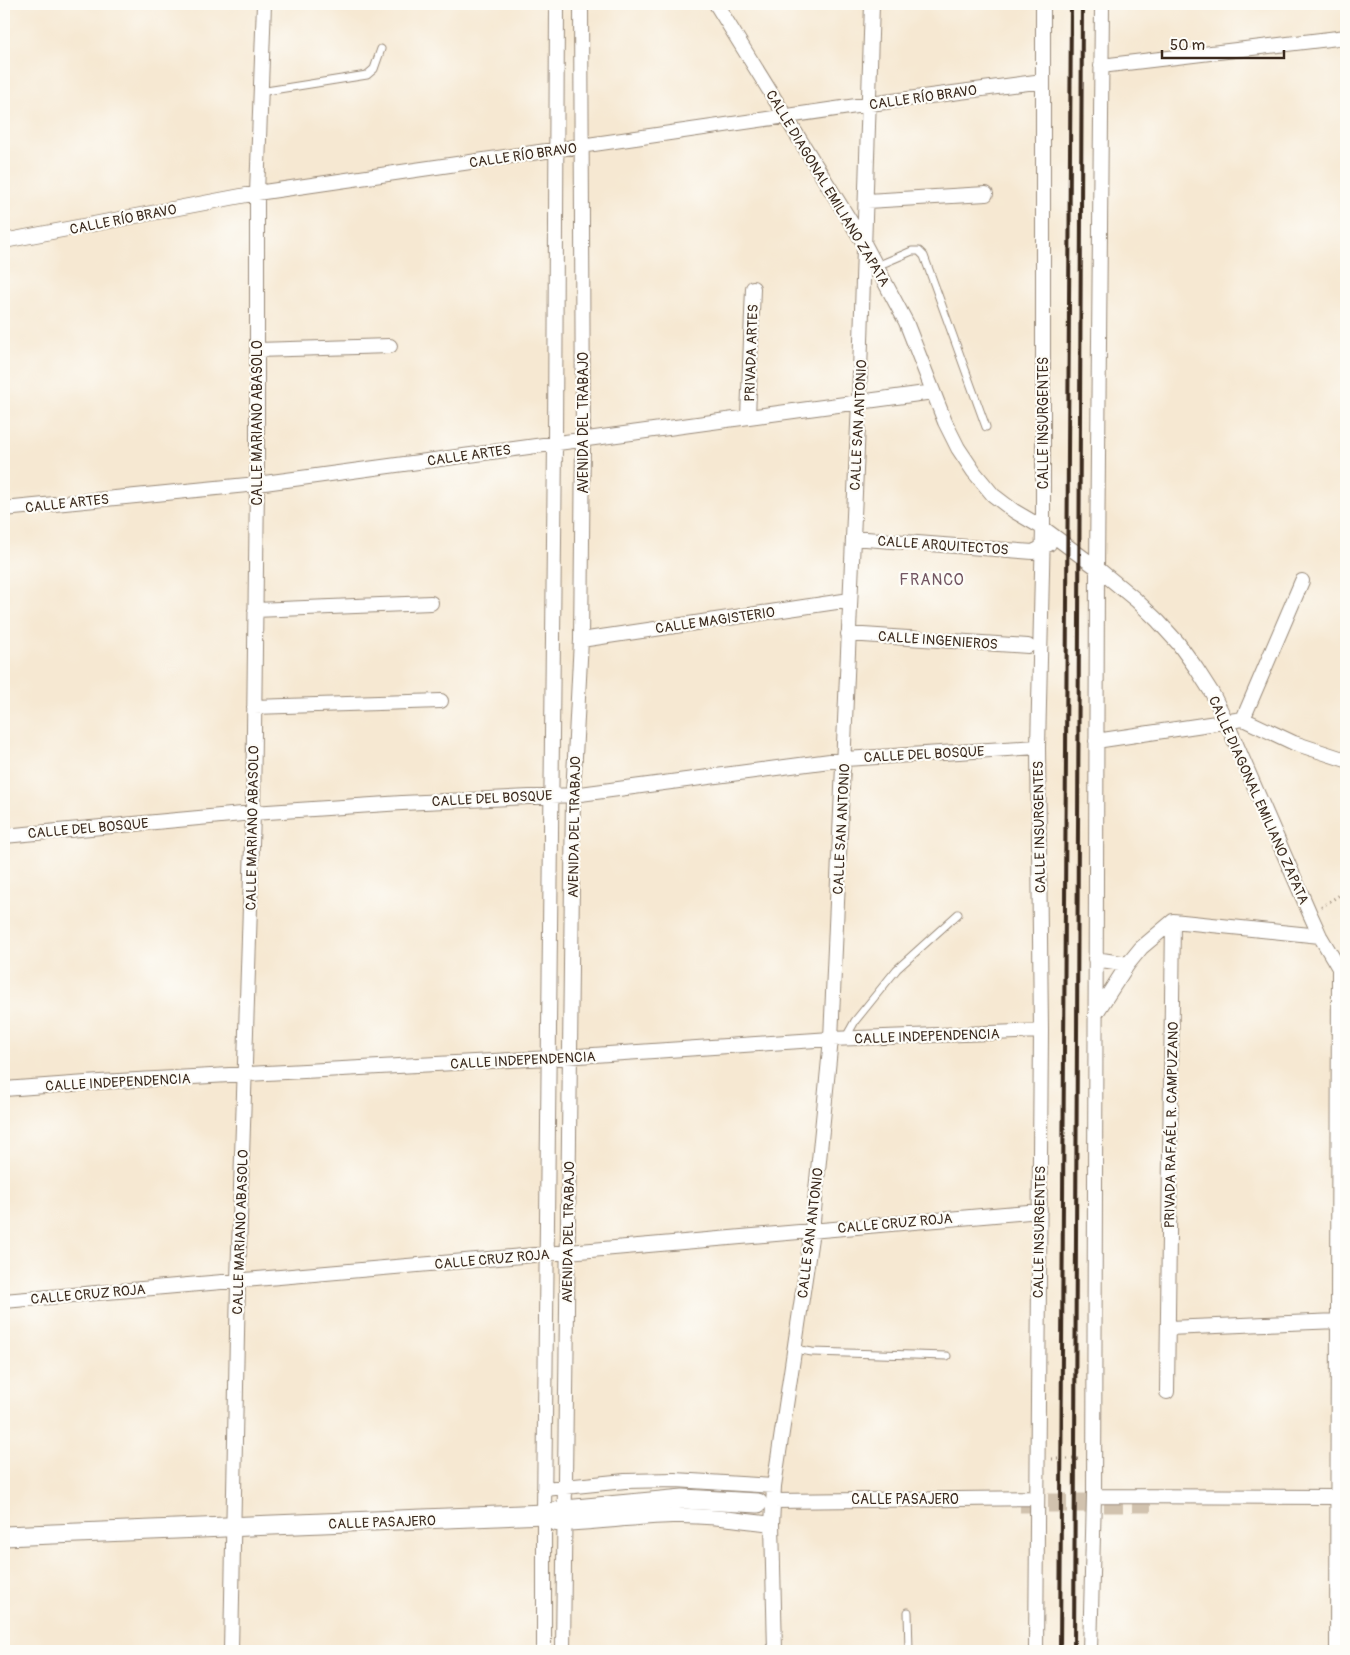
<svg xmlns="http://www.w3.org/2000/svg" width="1350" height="1655" viewBox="0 0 1350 1655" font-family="Pangolin,sans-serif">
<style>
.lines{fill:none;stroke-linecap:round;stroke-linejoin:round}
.secondary-tunnel{stroke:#d1c2ae;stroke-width:19;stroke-dasharray:19 9;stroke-linecap:butt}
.lane-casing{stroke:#988978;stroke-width:9}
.street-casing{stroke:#988978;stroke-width:16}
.secondary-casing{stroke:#988978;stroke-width:21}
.path{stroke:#988978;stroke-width:3;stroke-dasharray:1 4;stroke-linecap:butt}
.lane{stroke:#fff;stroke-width:7}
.street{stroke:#fff;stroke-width:14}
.secondary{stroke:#fff;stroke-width:19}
.rail{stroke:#3b2a1e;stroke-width:4}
.labels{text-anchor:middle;stroke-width:4.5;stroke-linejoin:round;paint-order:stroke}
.street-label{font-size:14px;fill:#3b2a1e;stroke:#fdfcf7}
.quarter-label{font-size:16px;letter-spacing:1px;fill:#735662;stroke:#fdfcf7}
</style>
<rect width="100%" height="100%" fill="#fdfcf7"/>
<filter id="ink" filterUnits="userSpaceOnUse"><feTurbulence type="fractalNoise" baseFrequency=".02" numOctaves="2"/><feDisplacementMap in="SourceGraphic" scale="10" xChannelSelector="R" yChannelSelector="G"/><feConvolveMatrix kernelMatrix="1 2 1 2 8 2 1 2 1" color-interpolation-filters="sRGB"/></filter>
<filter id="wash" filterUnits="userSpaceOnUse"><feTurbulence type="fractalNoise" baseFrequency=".0096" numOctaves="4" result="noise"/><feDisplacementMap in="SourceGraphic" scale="20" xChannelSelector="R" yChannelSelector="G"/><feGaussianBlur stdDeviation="1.12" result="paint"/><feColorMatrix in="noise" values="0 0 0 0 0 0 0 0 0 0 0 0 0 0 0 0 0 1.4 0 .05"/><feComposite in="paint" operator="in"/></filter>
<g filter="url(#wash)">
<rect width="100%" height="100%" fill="#f6e8d2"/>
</g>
<g filter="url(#ink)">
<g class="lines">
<path class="secondary-tunnel" d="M1020,1503H1160"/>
<defs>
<path id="lane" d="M260,92L367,75L374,69L381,49
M877,266L912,251H919L924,256L986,427
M845,1039L855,1021L897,969L958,914
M795,1349L812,1352L947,1356
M908,1612L909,1651"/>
<path id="street" d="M716,4L865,245L906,322L945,422L958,448L974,472L993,495L1014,511L1043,528L1097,568L1136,600L1158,621L1178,643L1196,668L1212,693L1226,721L1310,914L1320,936L1346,980
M1101,66L1346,37
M867,201L986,194
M4,241L257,193L870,104L1043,81
M257,350L390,346
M748,417L753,288
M4,509L257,484L933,392
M853,538L1033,552L1049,544
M255,610L431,603
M848,634L1028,646
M581,640L850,600
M254,707L441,701
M1243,719L1302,581
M1096,741L1243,719L1294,743L1346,760
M4,836L253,813L402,803L573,795L845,759L1038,747
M1095,959L1128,964
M1095,1015L1128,964L1141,948L1173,921L1320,936
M4,1089L100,1082L549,1058L831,1039L1041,1031
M4,1301L1040,1211
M1168,1328L1338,1321
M1167,1392L1173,921
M545,1489L625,1481L675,1480L774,1486
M1094,1496L1337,1497
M773,1501L1037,1498
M556,1524C595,1523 634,1517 672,1516C706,1515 739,1520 772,1524
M231,1651L238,1281L253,813L257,484V193L264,4
M544,1651V1514L555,443L557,4
M563,1651L573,795L581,640L583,440L581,4
M775,1651L772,1524L774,1486L812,1231L831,1039L859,402L872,4
M1036,1651L1041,1031L1038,747L1043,528V4
M1090,1651L1094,1496L1097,568L1102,4
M1337,1651L1339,970"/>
<path id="secondary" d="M4,1536L544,1514L565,1510L683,1499L758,1503"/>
</defs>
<use href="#lane" class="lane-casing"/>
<use href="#street" class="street-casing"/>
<use href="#secondary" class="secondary-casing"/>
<path class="path" d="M1321,907L1346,891
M1052,1459H1081"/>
<use href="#lane" class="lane"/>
<use href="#street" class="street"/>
<use href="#secondary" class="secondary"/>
<path class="rail" d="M1060,1651L1071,4
M1074,1651L1082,4"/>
</g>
</g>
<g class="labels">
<g class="street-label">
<text transform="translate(923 97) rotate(-8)" y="5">CALLE RÍO BRAVO</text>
<text transform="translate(523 155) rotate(-8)" y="5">CALLE RÍO BRAVO</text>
<text transform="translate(828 188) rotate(59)" y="5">CALLE DIAGONAL EMILIANO ZAPATA</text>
<text transform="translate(123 219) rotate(-11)" y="5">CALLE RÍO BRAVO</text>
<text transform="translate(751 353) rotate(-88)" y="5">PRIVADA ARTES</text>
<text transform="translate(257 423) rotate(-90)" y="5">CALLE MARIANO ABASOLO</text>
<text transform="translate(583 423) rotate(-90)" y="5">AVENIDA DEL TRABAJO</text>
<text transform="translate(1043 423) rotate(-90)" y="5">CALLE INSURGENTES</text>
<text transform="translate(858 425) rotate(-87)" y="5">CALLE SAN ANTONIO</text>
<text transform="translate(469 455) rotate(-8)" y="5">CALLE ARTES</text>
<text transform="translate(67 503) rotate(-6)" y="5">CALLE ARTES</text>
<text transform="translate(943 545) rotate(4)" y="5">CALLE ARQUITECTOS</text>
<text transform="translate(715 620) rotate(-8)" y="5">CALLE MAGISTERIO</text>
<text transform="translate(938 640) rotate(4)" y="5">CALLE INGENIEROS</text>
<text transform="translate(924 754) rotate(-3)" y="5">CALLE DEL BOSQUE</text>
<text transform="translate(492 798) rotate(-3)" y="5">CALLE DEL BOSQUE</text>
<text transform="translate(1259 800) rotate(66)" y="5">CALLE DIAGONAL EMILIANO ZAPATA</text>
<text transform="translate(574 827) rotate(-89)" y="5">AVENIDA DEL TRABAJO</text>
<text transform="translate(1039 827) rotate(-91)" y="5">CALLE INSURGENTES</text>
<text transform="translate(88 828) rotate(-5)" y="5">CALLE DEL BOSQUE</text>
<text transform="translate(252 828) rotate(-89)" y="5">CALLE MARIANO ABASOLO</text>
<text transform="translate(841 829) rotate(-87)" y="5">CALLE SAN ANTONIO</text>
<text transform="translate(927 1036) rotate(-2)" y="5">CALLE INDEPENDENCIA</text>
<text transform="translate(523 1060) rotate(-3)" y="5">CALLE INDEPENDENCIA</text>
<text transform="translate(118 1082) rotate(-3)" y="5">CALLE INDEPENDENCIA</text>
<text transform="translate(1171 1125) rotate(-89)" y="5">PRIVADA RAFAÉL R. CAMPUZANO</text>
<text transform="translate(895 1223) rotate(-5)" y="5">CALLE CRUZ ROJA</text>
<text transform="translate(240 1232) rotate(-88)" y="5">CALLE MARIANO ABASOLO</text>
<text transform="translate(568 1232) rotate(-89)" y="5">AVENIDA DEL TRABAJO</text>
<text transform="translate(1039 1232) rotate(-89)" y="5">CALLE INSURGENTES</text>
<text transform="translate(810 1233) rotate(-83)" y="5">CALLE SAN ANTONIO</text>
<text transform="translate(492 1259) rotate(-5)" y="5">CALLE CRUZ ROJA</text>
<text transform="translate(88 1294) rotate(-5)" y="5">CALLE CRUZ ROJA</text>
<text x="905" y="1504">CALLE PASAJERO</text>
<text transform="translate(382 1522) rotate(-2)" y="5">CALLE PASAJERO</text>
</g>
<g class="quarter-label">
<text x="932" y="585">FRANCO</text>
</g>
</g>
<rect width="1350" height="1655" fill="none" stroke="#fdfcf7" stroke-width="20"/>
<path d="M1162 50v8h122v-8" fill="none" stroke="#3b2a1e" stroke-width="2.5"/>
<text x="1170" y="50" font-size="15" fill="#3b2a1e" stroke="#fdfcf7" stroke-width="4" paint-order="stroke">50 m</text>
</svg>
